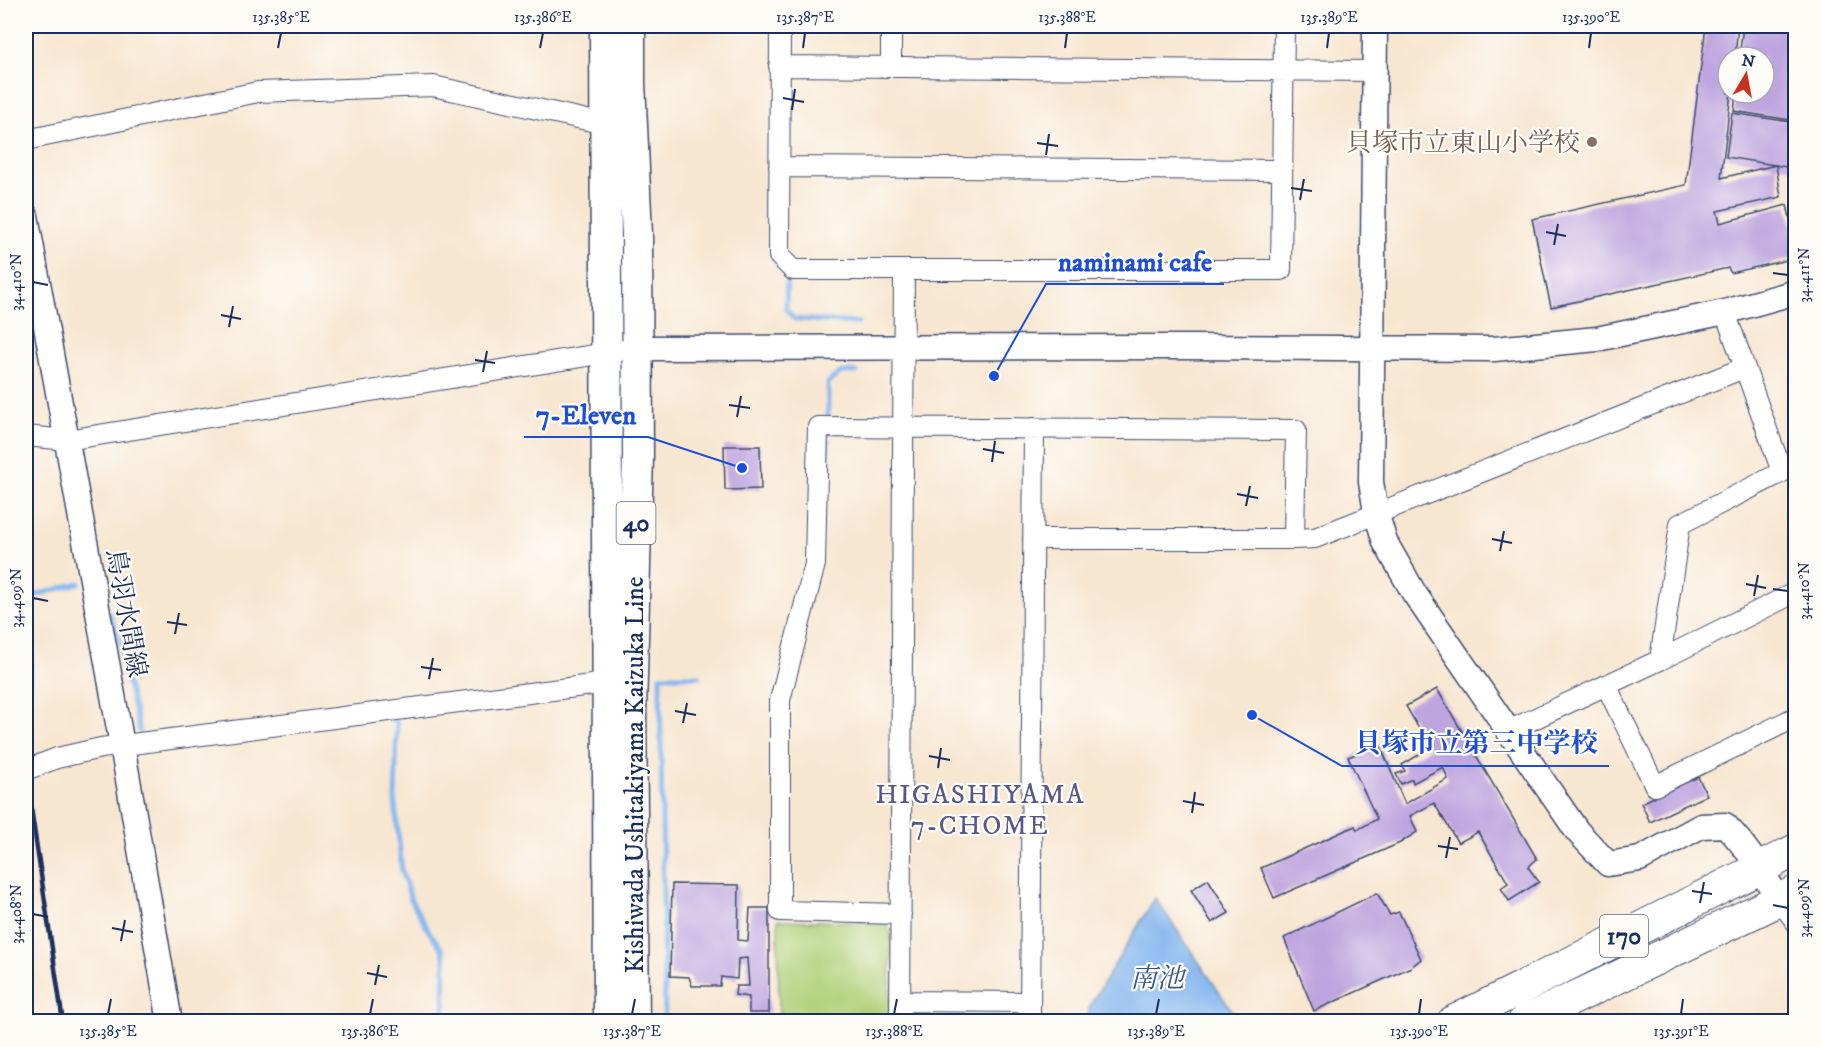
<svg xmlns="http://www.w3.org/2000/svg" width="1821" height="1047" viewBox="0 0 1821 1047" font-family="'IM FELL DW Pica','Noto Serif JP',serif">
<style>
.green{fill:#afd078;stroke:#65806b;stroke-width:1.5}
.water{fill:#83b5ef;stroke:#4f72a6;stroke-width:1.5}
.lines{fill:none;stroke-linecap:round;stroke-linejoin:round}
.stream{stroke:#83b5ef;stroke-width:5}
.building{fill:#bea5df}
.minor-casing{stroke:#3c4a6f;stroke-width:22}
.tertiary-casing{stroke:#3c4a6f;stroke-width:27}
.primary-casing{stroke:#3c4a6f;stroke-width:33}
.trunk-casing{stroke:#3c4a6f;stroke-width:34}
.minor{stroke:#fff;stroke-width:20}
.tertiary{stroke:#fff;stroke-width:24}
.primary{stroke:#fff;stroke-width:30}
.trunk{stroke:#fff;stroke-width:32}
.rail{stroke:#1b2f5e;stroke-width:4.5}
.ticks{fill:none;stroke:#1b2f5e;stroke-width:2}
.education-dot{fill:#8d6e63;stroke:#fdfcf7;stroke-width:2}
.labels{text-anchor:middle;stroke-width:4.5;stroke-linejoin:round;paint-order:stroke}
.shield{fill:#fdfcf7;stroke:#5f6c8c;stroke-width:1.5}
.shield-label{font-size:24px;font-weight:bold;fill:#1b2f5e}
.education-label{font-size:26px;fill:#785e54;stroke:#fdfcf7;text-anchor:end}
.street-label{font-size:26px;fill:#1b2f5e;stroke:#fdfcf7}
.neighbourhood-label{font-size:27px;letter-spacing:1.5px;fill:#54588b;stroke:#fdfcf7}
.water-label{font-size:27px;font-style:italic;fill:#3a578a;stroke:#fdfcf7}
.leader{fill:none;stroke:#1d4ed8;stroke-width:2}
.callout-dot{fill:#1d4ed8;stroke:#fdfcf7;stroke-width:2}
.callout-label{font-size:27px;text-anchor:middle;font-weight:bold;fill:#1d4ed8;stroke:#fdfcf7;stroke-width:4.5;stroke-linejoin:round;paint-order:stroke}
.neatline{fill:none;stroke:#1b2f5e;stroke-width:2}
.ticks-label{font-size:15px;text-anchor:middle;fill:#1b2f5e}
</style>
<rect width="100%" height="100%" fill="#fdfcf7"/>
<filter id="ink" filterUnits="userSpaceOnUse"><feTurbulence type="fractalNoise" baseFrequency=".0167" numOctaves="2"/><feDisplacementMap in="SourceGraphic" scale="12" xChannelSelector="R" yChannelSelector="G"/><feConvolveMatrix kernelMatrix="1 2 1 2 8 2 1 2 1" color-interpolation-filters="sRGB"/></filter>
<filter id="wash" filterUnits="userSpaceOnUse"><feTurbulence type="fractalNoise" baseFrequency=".008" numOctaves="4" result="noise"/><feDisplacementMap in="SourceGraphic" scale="24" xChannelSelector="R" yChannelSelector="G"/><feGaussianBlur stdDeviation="1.35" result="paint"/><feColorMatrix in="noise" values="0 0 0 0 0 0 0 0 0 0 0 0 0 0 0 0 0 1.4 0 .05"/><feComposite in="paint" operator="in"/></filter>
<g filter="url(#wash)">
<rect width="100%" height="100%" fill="#f7e6d0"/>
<path class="green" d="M778,920L885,923L891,933L890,1021H779Z"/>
<path class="water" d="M1155,898L1239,1021H1088L1089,1007Z"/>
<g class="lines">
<path class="stream" d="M787,281L786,309L794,319L858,323
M828,416V383L841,372H857
M826,495L828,441
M26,519L29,548L26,565
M26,598L79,583
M26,614C31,643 34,667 26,695
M110,614L121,645L125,673L140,732
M390,719H394L397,724L395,802L402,872L411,900L430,933L442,949L445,960L444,1022
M665,1022L660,676H699"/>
</g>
<g id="blocks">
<path class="building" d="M1706,26H1738L1735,57H1728V93H1731L1721,178L1776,165L1781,197L1717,211L1720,223L1787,205L1796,243V258L1731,273L1728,268L1551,307L1532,219L1686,185Z
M1743,26H1796V121L1734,111L1736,93H1764V57H1739Z
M1732,113L1796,123L1793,168L1726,157Z
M724,446H760L761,489L725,490Z
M1437,689L1537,859L1528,867L1539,882L1509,901L1501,888L1508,883L1478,832L1458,843L1434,803L1410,816L1417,832L1400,843L1274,898L1261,868L1355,826L1357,830L1377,819L1348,757L1380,745L1405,804L1448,779L1443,767L1413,783L1412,779L1401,784L1396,774L1405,771L1402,765L1430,748L1406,706Z
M1698,777L1707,795L1650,822L1641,803Z
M1208,879L1229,913L1212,923L1191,890Z
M672,884L739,885L738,940L748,941L750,908H769V1013H749V997L735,995L736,986H749L747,958L738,959L737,979L721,977L720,986H692L689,977L670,976Z
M1377,893L1390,915L1399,912L1421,959L1411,967L1314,1011L1284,938Z"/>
</g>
</g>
<g filter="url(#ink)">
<use href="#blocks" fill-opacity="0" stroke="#3c4a6f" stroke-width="1.5"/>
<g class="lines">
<defs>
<path id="minor" d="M780,26L779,256L793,270H1281L1284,26
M779,66L1374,71
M891,67V26
M26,140L258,92L433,86L605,124
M779,167L1282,170
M1725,312L1782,472
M26,436L67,440L637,348
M1033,539H1294L1315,538L1744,368
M1660,660L1680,524L1796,465
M1606,685L1655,786L1796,717
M1508,731L1660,660L1796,592
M26,770L57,758L101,748L607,683
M1779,900L1796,922
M901,914L780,911V700L815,564L818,427L1296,430L1294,539
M900,1001L1030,1002
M900,1022L904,270
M1030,1022L1034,428"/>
<path id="tertiary" d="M1375,26L1371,482L1376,512L1385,542L1414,593L1577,831L1608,864L1640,859L1701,826L1725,825C1747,847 1763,873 1779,900
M26,216L122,745L170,1022
M637,348L1187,347L1494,349L1597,339L1725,312L1796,292"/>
<path id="primary" d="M605,26L609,1022
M630,26V82L637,235L638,455L631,711L634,1022"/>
<path id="trunk" d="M1453,1022L1796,850
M1524,1022L1796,892"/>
</defs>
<use href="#minor" class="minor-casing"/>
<use href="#tertiary" class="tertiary-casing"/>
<use href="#primary" class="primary-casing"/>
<use href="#trunk" class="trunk-casing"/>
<use href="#minor" class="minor"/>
<use href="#tertiary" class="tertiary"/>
<use href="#primary" class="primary"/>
<use href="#trunk" class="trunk"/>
<path class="rail" d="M26,784L31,808L63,1022"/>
</g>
</g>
<path class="ticks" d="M278,48L281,33M540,48L543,33M803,48L805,33M1065,48L1067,33M1327,48L1329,33M1589,48L1591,33M783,98L804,102M792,110L795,89M1037,143L1058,146M1046,155L1049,134M1291,188L1312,191M1300,200L1304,179M1546,232L1566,236M1554,245L1558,224M1773,273L1788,275M33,282L48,285M221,315L241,319M229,327L233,306M475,360L495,363M483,372L487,351M729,405L750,408M737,417L741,396M983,449L1004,453M992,462L995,441M1237,494L1258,498M1246,506L1250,486M1492,539L1512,543M1500,551L1504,531M1746,584L1766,588M1773,589L1788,591M1754,596L1758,575M33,598L48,601M167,622L187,625M175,634L179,613M421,667L441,670M429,679L433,658M675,711L696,715M683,723L687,703M929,756L950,760M938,768L941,748M1183,801L1204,805M1192,813L1195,792M1438,846L1458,849M1446,858L1450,837M1692,891L1712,894M1700,903L1704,882M1773,905L1788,908M33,914L48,917M112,928L133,932M121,941L125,920M367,973L387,977M375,985L379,965M108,1014L111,999M370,1014L373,999M632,1014L635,999M894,1014L897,999M1156,1014L1159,999M1419,1014L1421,999M1681,1014L1683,999"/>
<circle class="education-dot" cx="1592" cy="142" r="6"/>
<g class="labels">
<g class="shield">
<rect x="616.5" y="502" width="39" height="42" rx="4.5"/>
<rect x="1600" y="915" width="48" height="42" rx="4.5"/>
</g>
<g class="shield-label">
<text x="636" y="531">40</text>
<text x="1624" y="944">170</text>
</g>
<g class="education-label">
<text x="1580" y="151">貝塚市立東山小学校</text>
</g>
<g class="street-label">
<text transform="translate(127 613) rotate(80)" y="9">鳥羽水間線</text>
<text transform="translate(634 775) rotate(-90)" y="9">Kishiwada Ushitakiyama Kaizuka Line</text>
</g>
<g class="neighbourhood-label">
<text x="980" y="803">HIGASHIYAMA<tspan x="980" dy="31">7-CHOME</tspan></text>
</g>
<g class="water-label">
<text x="1157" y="987">南池</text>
</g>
</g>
<path class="leader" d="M994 376L1046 284H1224M742 468L648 437H524M1252 715L1342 766H1609"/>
<g class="callout-dot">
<circle cx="994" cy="376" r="6"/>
<circle cx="742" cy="468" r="6"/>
<circle cx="1252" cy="715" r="6"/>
</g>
<g class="callout-label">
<text x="1135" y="271">naminami cafe</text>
<text x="586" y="424">7-Eleven</text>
<text x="1476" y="752">貝塚市立第三中学校</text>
</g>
<rect width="1821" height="1047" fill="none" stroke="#fdfcf7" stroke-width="66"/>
<g transform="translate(1746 75) rotate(10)"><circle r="28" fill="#fdfcf7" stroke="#a3aaba" stroke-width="1.5"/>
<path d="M0-4.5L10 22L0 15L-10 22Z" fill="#c8321e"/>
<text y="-9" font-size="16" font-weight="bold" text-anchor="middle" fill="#1b2f5e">N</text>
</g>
<rect x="33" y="33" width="1755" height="981" class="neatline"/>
<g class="ticks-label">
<text x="281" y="22">135.385°E</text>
<text x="543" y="22">135.386°E</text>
<text x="805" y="22">135.387°E</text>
<text x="1067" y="22">135.388°E</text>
<text x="1329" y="22">135.389°E</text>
<text x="1591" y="22">135.390°E</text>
<text transform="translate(1804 275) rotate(-90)" y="5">34.411°N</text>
<text transform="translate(16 282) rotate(-90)" y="5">34.410°N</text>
<text transform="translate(1804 591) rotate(-90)" y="5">34.410°N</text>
<text transform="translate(16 598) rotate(-90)" y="5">34.409°N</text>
<text transform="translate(1804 908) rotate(-90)" y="5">34.409°N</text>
<text transform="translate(16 914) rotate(-90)" y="5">34.408°N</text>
<text x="108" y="1036">135.385°E</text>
<text x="370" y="1036">135.386°E</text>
<text x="632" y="1036">135.387°E</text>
<text x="894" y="1036">135.388°E</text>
<text x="1156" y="1036">135.389°E</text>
<text x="1419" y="1036">135.390°E</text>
<text x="1681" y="1036">135.391°E</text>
</g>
</svg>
